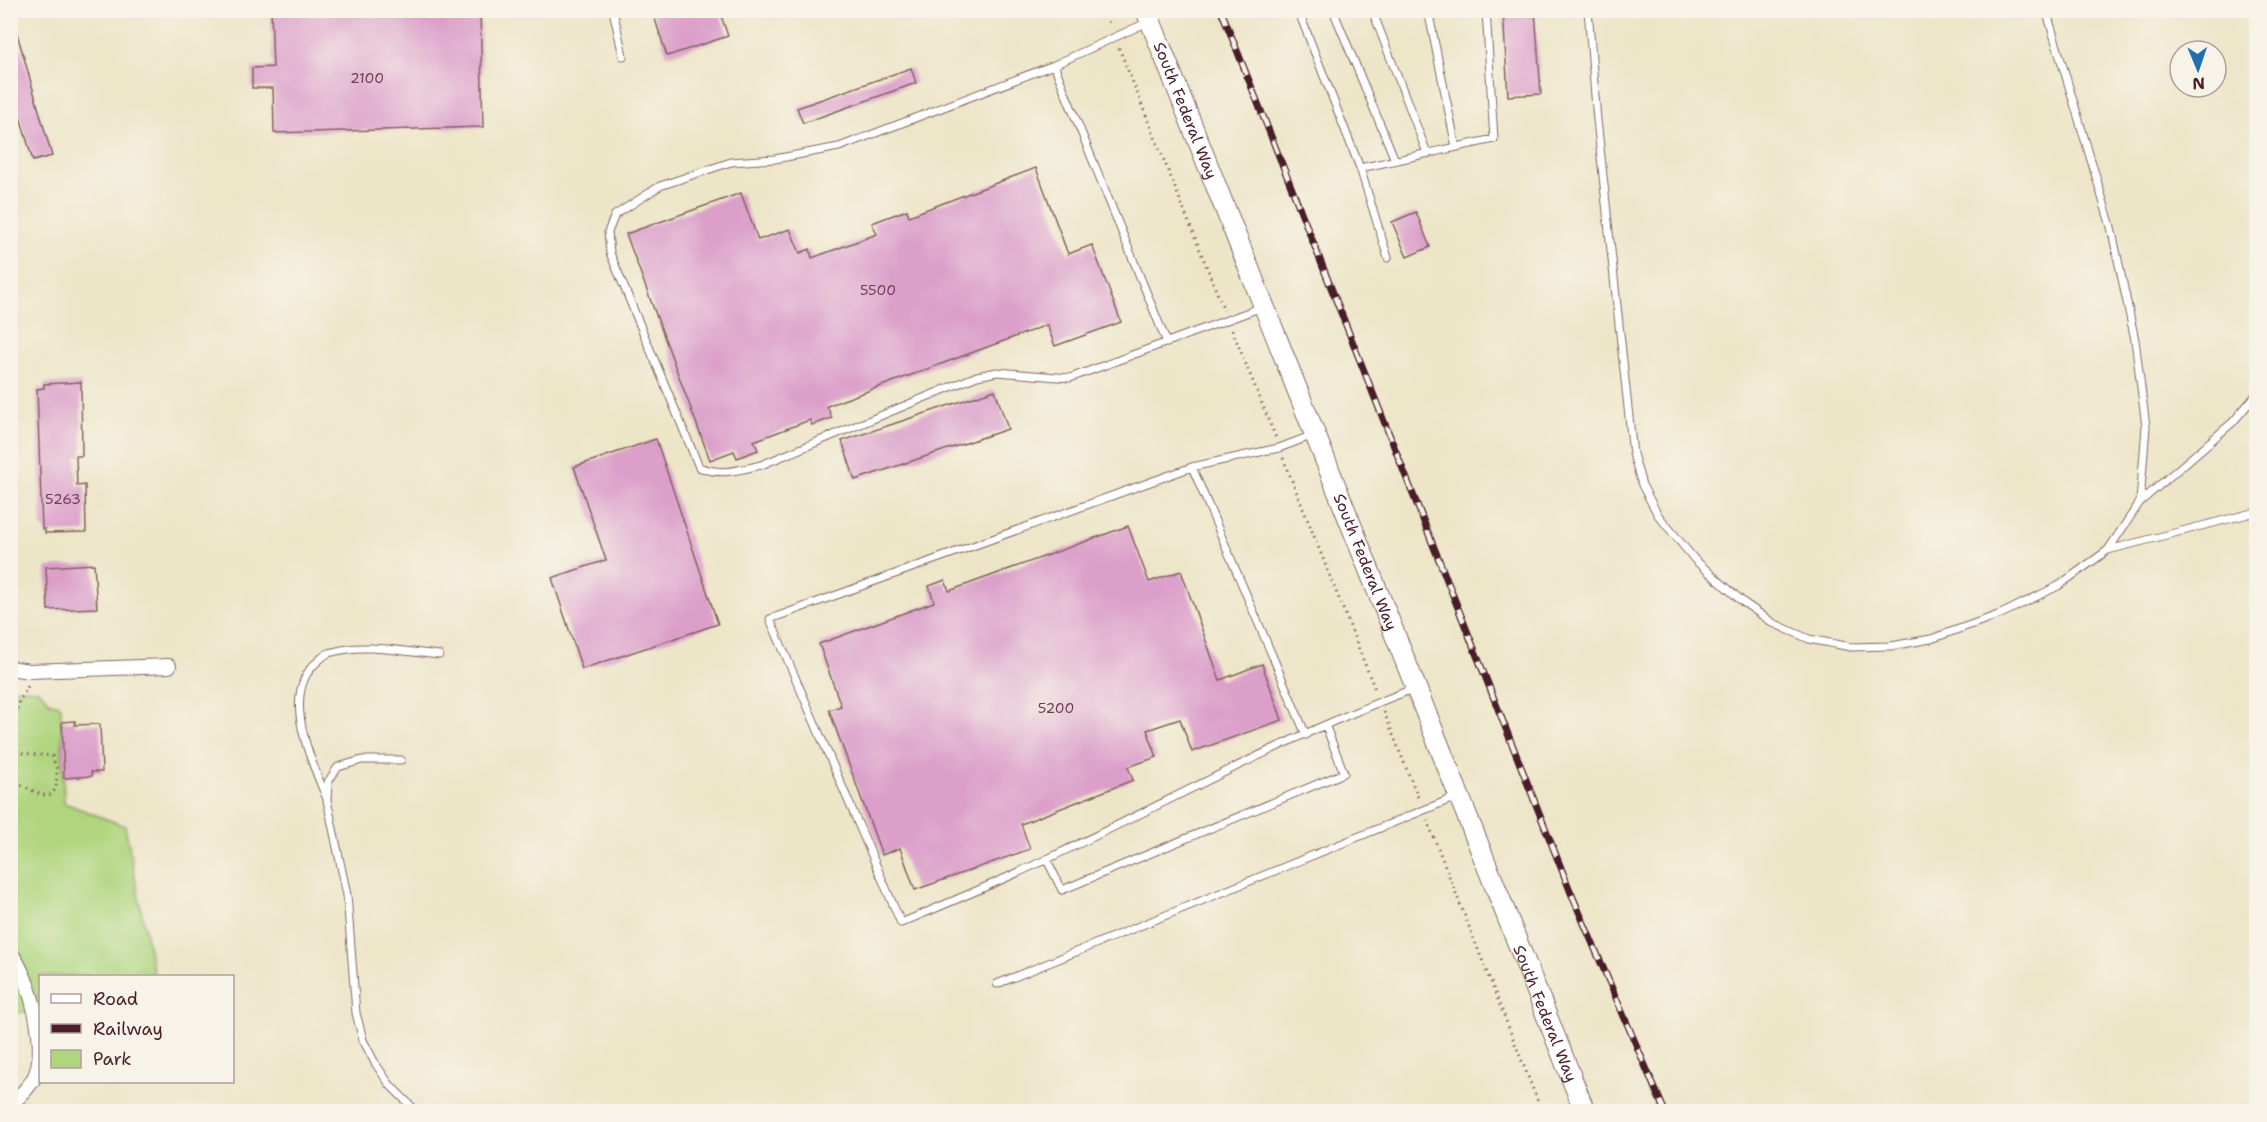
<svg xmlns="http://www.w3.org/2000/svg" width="2267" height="1122" viewBox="0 0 2267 1122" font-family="'Shantell Sans',sans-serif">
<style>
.green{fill:#afd57e;stroke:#7c7a54;stroke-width:1.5}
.building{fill:#db9fca}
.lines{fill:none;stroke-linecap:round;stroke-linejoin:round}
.service-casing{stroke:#836462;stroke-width:9}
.minor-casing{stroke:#836462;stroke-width:16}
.secondary-casing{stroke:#836462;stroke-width:22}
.path{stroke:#836462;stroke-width:3;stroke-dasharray:1.5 4.5;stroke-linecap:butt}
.service{stroke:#fff;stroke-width:7}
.minor{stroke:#fff;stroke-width:14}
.secondary{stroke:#fff;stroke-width:20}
.rail-casing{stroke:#4a1f2b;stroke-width:7}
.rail{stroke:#f7f3e8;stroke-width:4.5;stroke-dasharray:14;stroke-linecap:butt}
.labels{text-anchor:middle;stroke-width:5;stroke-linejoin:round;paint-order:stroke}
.number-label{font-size:14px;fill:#6e3f53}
.street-label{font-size:16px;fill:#4a1f2b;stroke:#f7f3e8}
</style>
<rect width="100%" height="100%" fill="#f7f3e8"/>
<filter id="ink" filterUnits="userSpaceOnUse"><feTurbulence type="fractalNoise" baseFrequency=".0167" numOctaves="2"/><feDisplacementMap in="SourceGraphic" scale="12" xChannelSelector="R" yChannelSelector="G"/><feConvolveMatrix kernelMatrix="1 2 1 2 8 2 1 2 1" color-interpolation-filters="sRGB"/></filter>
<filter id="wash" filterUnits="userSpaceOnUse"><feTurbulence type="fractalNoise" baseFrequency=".008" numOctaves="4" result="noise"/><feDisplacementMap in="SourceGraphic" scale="24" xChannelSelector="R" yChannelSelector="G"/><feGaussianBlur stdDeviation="1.35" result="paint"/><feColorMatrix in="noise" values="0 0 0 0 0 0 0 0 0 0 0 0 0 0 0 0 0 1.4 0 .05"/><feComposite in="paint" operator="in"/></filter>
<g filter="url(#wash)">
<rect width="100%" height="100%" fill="#ede5c7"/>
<path class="green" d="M10,688L38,690L50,702L61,706L64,803L125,826L154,976H40V1012H11Z"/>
<g id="blocks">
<path class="building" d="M271,10H480L483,127L274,133L273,88H252V68L273,67Z
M652,10H719L728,36L667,56Z
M1503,10H1535L1541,94L1508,96Z
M14,23L52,156L33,161L10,83V24Z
M911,68L916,83L803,123L797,108Z
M1036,168L1068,254L1092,245L1121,322L1055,346L1047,325L827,406L832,418L812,425L810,420L754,441L758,450L737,458L734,451L710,460L626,234L741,193L758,240L790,229L800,253L810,249L812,258L877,234L872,223L907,210L909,216Z
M1416,212L1430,247L1407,257L1392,222Z
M81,382L82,456H76L77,486L85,485L86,532L45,533V529H42L37,389L44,388V384Z
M995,390L1008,429L855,480L842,441Z
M656,439L718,624L582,669L552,578L606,560L574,467Z
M1128,526L1149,582L1181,571L1220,680L1262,664L1282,720L1192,752L1180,719L1147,730L1157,757L1128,767L1133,780L1021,824L1030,849L915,890L900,848L882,855L829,710L841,706L819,644L934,602L929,586L945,580L949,591Z
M94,564L97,608L48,610L46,567Z
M75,721V725L100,724L102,772H91L92,776L64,778L62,722Z"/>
</g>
</g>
<g filter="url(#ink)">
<use href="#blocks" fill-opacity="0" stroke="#836462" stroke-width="1.5"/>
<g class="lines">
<defs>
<path id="service" d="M613,10L623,56
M1298,10L1360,168L1494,139L1486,10
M1333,10L1395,160
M1372,10L1427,153
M1428,10L1456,147
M1588,10L1597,120L1633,454L1642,485L1658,515L1695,560L1743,602L1773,623L1809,639L1851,647L1891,646L1931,639L2001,614L2058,586L2108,550L2140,502L2146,427L2135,340L2111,227L2046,10
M1148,22L1054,65L839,147L775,159L731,162L660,186L615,215L608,232L610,253L699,467C720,476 740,470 761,465L977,376L997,372L1070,378L1262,307
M1054,65L1167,343
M1360,168L1388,258
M1313,435L1279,448L1192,467L770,619L901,923C950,902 999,882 1047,859C1169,802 1287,736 1413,689
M1192,467L1306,735
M2140,502L2233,422L2256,395
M2108,550L2256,512
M401,760H362L338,767L328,782L327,800L347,895L356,1013L363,1040L375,1063L390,1085L417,1112
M326,797C311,759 279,693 318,661C322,658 325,654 329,653C364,642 404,652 439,655
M1047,860L1062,890L1344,773L1326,727
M997,984L1456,797"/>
<path id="minor" d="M10,668L29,671L169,666
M10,952C30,977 49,1046 35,1076C30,1087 19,1097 10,1105"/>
<g id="secondary">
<path id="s1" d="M1146,10L1585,1112"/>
</g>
</defs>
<use href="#service" class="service-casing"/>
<use href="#minor" class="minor-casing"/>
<use href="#secondary" class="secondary-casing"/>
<path class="path" d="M1104,10L1110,26
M1119,48L1224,310
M1232,330L1276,438
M1283,458L1376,692
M1384,712L1419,800
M10,732L19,702L28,686
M10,752L52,756L57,769L56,789L50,795H42L10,780
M1427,820L1542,1112"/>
<use href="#service" class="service"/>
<use href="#minor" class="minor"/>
<use href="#secondary" class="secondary"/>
<defs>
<path id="rail" d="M1221,10L1571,893L1665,1112"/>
</defs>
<use href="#rail" class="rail-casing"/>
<use href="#rail" class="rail"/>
</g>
</g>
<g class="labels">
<g class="number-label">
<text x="367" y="83">2100</text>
<text x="878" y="295">5500</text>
<text x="63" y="504">5263</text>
<text x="1056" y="713">5200</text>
</g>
<g class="street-label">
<text dy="6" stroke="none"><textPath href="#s1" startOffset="108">South Federal Way</textPath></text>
<text dy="6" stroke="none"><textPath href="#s1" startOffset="594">South Federal Way</textPath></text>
<text dy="6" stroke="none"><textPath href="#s1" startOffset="1080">South Federal Way</textPath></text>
</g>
</g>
<rect width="2267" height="1122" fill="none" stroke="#f7f3e8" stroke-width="36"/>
<rect x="39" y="975" width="195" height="108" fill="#f7f3e8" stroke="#b29e9c" stroke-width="1.5"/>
<rect x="51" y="994" width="30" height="9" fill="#ffffff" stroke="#b29e9c" stroke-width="1.5"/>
<text x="93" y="1005" font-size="18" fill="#4a1f2b">Road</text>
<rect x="51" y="1024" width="30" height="9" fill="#4a1f2b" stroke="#b29e9c" stroke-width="1.5"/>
<text x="93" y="1035" font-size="18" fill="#4a1f2b">Railway</text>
<rect x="51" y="1050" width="30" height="18" fill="#afd57e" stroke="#b29e9c" stroke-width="1.5"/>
<text x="93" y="1065" font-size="18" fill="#4a1f2b">Park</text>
<g transform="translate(2198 69) rotate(178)"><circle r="28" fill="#f7f3e8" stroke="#b29e9c" stroke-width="1.5"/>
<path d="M0-4.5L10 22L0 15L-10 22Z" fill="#1f6fb2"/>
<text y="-9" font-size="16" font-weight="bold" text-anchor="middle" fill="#4a1f2b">N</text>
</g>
</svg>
